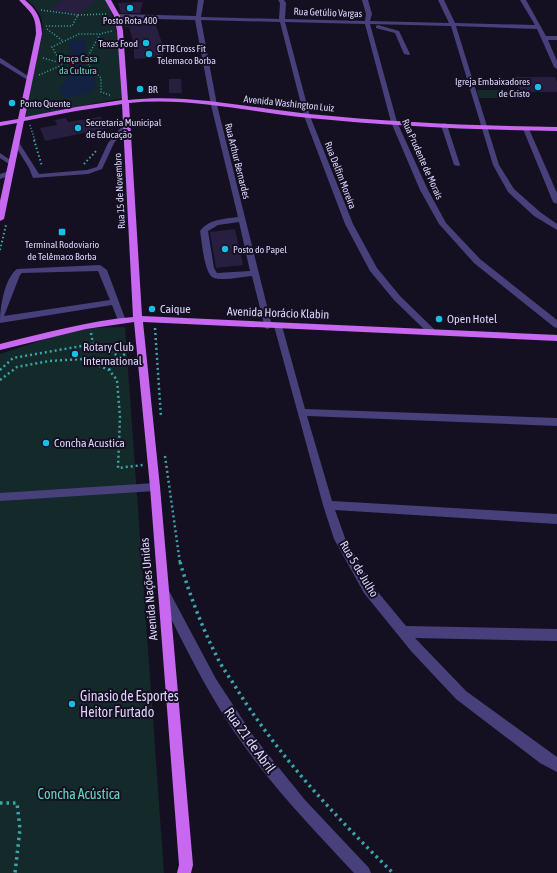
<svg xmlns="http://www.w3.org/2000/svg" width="557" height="873" viewBox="0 0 557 873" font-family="'Asap Condensed',sans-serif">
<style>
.green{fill:#14292a}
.water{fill:#132142}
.building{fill:#281e40}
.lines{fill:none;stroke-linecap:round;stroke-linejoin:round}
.path-far3{stroke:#3ba5a8;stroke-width:1.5;stroke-dasharray:1 2;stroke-linecap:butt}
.path-far2{stroke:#3ba5a8;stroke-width:2;stroke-dasharray:1.5 2.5;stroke-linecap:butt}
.path-far1{stroke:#3ba5a8;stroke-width:2.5;stroke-dasharray:2 3;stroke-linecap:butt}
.path{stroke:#3ba5a8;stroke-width:3.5;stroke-dasharray:2.5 4;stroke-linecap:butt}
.minor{fill:#47407b;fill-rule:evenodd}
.major{fill:#c867ef;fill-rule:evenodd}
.poi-dot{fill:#18bee3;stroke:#141021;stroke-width:1.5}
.labels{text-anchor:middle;stroke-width:4;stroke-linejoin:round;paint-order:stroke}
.far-street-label{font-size:10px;fill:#dcd4fb;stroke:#141021}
.far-poi-label{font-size:10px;fill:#dcd4fb;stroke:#141021;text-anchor:start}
.far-park-label{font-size:10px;fill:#68d3c1;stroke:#141021}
.poi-label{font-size:12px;fill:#dcd4fb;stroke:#141021;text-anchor:start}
.street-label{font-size:12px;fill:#dcd4fb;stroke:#141021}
.near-poi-label{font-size:14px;fill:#dcd4fb;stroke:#141021;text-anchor:start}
.near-street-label{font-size:14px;fill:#dcd4fb;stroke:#141021}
.near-park-label{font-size:14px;fill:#68d3c1;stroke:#141021}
</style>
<rect width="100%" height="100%" fill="#141021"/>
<path class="green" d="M27,0H106C121,30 120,65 123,98L24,117L42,36C44,18 41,12 27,0Z
M477,90H514L517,98H479Z
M125,327L164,873H0V354L79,328Z"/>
<path class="water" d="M87,40L86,48H76L85,49V56L80,60C83,64 84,68 87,71C95,80 99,81 91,92L74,97H65L58,91L76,67L69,54L73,49L69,50V41Z"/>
<path class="building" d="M62,0H96L79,14L50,10Z
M143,2L140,13H121L118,3Z
M123,20H141L155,23L162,43L163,57L134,59V45L129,27H125Z
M515,77H555L557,82V92H520Z
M169,79H181L182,93H169Z
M101,117L108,128L45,141L40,128L57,125L55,120L66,118L68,122Z
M235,229L243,265L216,268L210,232Z"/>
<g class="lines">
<path class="path-far3" d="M41,10L78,15L72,26H46
M78,15L106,14
M47,29L63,41
M43,58L61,63
M39,75L62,65L52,47L79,34H100
M110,95L101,92V78L89,66L87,58L100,34L112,31
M30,125L35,141"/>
<path class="path-far2" d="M34,140L42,166
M84,164L97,150
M0,250L6,225"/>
<path class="path-far1" d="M155,328L161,417
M91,333L93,344L121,357L131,349
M0,370L13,358L93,344
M109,370L121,357
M0,380L17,367L49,361L83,359L109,370L117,380L120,417L118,468L143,465
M165,456L180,563"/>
<path class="path" d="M180,562C189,593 201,625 216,655C222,668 231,679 238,691C281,759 336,817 393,873
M0,803H17L20,829L15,873"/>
<path class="minor" d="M198,0H204L201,17L279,19L280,3L278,0H284L286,3L285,19L365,21L366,14L362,0H368L372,14L370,21L449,23L438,0H444L455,23L535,25L520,0H526L546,36H557V40H548L557,61V69L554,67L537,29L456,26L499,165L514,189L540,212L557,224V230L534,216L508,192L493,165L451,26L370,24L397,122L428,190L446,223L480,259L557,320V328L554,327L474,263L439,224L420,190L391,122L365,24L285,22L310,116L353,224L377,268L400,296L436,331L437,333L436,335H430L394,300L370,271L345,224L304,116L280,22L201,20L217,105L272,326L268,329L265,328L252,276C242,277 222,281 214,278C204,275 202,241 200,231C209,219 224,219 238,217L211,105L195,20L117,18L114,16L117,14L196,16ZM239,222L250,271L217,273L214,268L208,231L218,225Z
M378,25L399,31L410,54L409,55L404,54L395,33L376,28V26Z
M0,58L2,59L31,78L26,79L0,63Z
M126,123L129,125L114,143L102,169L88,174L33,178L29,168L13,142L18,141L39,174L87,170L97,167L108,143L124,124Z
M444,123L447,125L460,165L459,166L454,165L441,125Z
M526,127L529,129L557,193V204L553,202L523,129Z
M0,153L13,162V164H9L0,158Z
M9,171H12V175L0,179V174Z
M100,265L107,270L126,321L125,323H119L112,305L0,323C0,308 4,279 17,269ZM98,271L110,300L4,316L20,275L22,273Z
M278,323L282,326L305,409L557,418V426L307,416L332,501L557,514V524L335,510L345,538L372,585L406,626L557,629V641L415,638L466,691L557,757V772L540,763L456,699L411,651L364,593L334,539L323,505L274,326Z
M155,483L159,484L160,487L159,490L155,491L0,501V493Z
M164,588L168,589L216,679L254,737L305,800L369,868L371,873H354C316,832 277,792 245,747C211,701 186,648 160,597L158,593L160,589Z"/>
<path class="major" d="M19,0H25C37,10 41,18 42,34L25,117L76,107L122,100L117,31L114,16L105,0H111L120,16L123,31L128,100C189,93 249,108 309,114C391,122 474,126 557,127V131C474,130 392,126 309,118C249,112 189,97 129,103L142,316L557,335V341L143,322L160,487L193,865L191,873H177L179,865L150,487L134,322L86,329L0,350V344C44,333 88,321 133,317L122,104L76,111L24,121L4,219L0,221V201L17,123L0,126V122L18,119L36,34C36,15 31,13 19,0Z"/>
</g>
<g class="poi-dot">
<circle cx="130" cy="8" r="4"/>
<circle cx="146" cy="43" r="4"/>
<circle cx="149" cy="54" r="4"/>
<circle cx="538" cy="87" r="4"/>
<circle cx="140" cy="89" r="4"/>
<circle cx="12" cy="103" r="4"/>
<circle cx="78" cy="128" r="4"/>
<rect x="58" y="228" width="8" height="8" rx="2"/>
<circle cx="225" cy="249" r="4"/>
<circle cx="152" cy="309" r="4"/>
<circle cx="439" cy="319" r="4"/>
<circle cx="75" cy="354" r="4"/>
<circle cx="46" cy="443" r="4"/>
<circle cx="72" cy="704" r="4"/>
</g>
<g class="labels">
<g class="far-street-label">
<text transform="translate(328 12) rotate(2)" y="4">Rua Getúlio Vargas</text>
<text transform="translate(289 103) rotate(6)" y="4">Avenida Washington Luiz</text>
<text transform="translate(423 159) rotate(66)" y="4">Rua Prudente de Morais</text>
<text transform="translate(238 161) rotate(76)" y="4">Rua Arthur Bernardes</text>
<text transform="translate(341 175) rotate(69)" y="4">Rua Delfim Moreira</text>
<text transform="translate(119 191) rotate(-93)" y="4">Rua 15 de Novembro</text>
</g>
<g class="far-poi-label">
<text x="130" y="24" text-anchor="middle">Posto Rota 400</text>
<text x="138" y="47" text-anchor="end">Texas Food</text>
<text x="157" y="52">CFTB Cross Fit<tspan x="157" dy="12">Telemaco Borba</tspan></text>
<text x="530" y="85" text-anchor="end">Igreja Embaixadores<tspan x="530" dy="12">de Cristo</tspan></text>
<text x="148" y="93">BR</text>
<text x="20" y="107">Ponto Quente</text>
<text x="86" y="126">Secretaria Municipal<tspan x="86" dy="12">de Educação</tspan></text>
<text x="62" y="248" text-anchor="middle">Terminal Rodoviario<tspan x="62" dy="12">de Telêmaco Borba</tspan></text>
<text x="233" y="253">Posto do Papel</text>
</g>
<g class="far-park-label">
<text x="78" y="62">Praça Casa<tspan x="78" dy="12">da Cultura</tspan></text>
</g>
<g class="poi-label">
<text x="160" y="313">Caique</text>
<text x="447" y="323">Open Hotel</text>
<text x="83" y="351">Rotary Club<tspan x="83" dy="14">International</tspan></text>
<text x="54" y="447">Concha Acustica</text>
</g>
<g class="street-label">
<text transform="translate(278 313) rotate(2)" y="4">Avenida Horácio Klabin</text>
<text transform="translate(359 569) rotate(59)" y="4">Rua 5 de Julho</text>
<text transform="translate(149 589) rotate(-95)" y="4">Avenida Nações Unidas</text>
</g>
<g class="near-poi-label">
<text x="80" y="701">Ginasio de Esportes<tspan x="80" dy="16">Heitor Furtado</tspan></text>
</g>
<g class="near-street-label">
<text transform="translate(250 740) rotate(54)" y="5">Rua 21 de Abril</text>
</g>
<g class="near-park-label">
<text x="79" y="799">Concha Acústica</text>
</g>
</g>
</svg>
